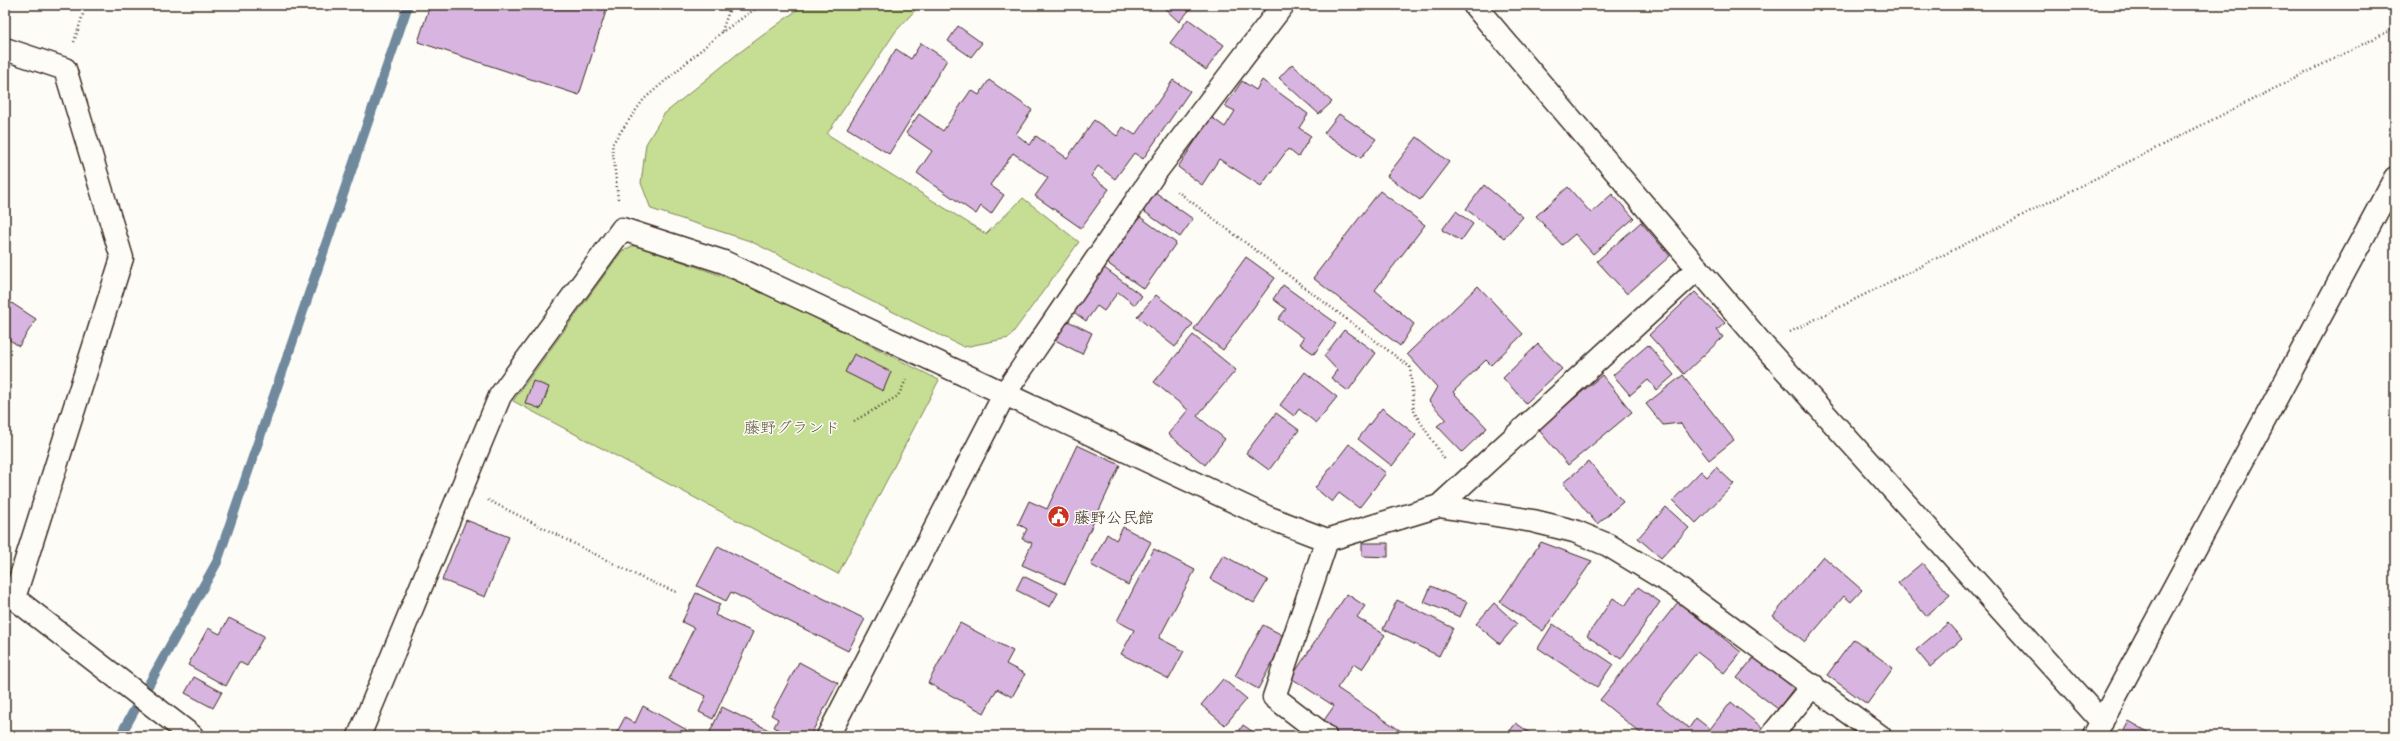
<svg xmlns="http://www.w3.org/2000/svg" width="2400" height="741" viewBox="0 0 2400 741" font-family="'Indie Flower','Klee One',sans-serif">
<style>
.green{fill:#c6de94;stroke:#808459}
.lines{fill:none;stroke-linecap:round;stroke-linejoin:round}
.stream{stroke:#70899d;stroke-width:10}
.building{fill:#d7b5e0;stroke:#3b2a1e}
.minor-casing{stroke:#3b2a1e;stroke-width:25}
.path{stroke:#3b2a1e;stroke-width:2.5;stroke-dasharray:1 3;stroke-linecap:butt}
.minor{stroke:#fdfcf7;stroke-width:22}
.labels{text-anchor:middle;stroke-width:3;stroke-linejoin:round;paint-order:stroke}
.park-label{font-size:16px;fill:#5e573c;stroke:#fdfcf7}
.poi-label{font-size:16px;fill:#3b2a1e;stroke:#fdfcf7;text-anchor:start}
</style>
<rect width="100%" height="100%" fill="#fdfcf7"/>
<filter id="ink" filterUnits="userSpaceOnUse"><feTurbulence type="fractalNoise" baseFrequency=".025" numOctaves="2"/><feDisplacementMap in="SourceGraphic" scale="8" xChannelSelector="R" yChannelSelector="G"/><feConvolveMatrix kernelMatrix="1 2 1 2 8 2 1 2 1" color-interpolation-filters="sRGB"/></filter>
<g filter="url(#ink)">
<path class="green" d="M804,5H920L896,31L827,134L986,234L1023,198L1079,242L1009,338L964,347L750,241L651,209L641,183L646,144L664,114L736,55Z
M635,245L756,288L939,380L838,574L513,401L622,251Z"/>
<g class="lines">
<path class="stream" d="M120,736L217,562L408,5"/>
</g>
<path class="building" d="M430,5H608L579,95L418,42Z
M1161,5H1194L1179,22Z
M1188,19L1224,45L1206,70L1170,43Z
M958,26L982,43L971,57L948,41Z
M921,43L947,60L889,154L847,128L896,49L911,59Z
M1292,64L1332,102L1319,114L1279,78Z
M989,80L1032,110L1016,134L1030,145L1036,136L1067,158L1094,120L1117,136L1123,127L1135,135L1173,80L1190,91L1143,159L1134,153L1115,179L1098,166L1091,176L1109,189L1081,228L1035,196L1048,178L1013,153L990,185L1004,195L991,214L981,206L976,214L917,173L932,151L906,133L919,114L943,131L971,90L979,95Z
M1262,80L1308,114L1299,128L1311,136L1298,157L1288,149L1261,186L1219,159L1202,185L1178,167L1211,117L1225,127L1235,111L1225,106L1242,81L1256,90Z
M1339,114L1376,139L1361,158L1324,133Z
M1417,137L1449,162L1420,200L1387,176Z
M1484,185L1523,217L1504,238L1466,209Z
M1568,187L1591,213L1612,194L1634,218L1593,254L1575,234L1562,245L1536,216Z
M1380,191L1425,225L1375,290L1414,324L1400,346L1313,278Z
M1155,192L1193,219L1180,237L1142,210Z
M1456,211L1473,224L1461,241L1442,230Z
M1140,217L1176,243L1144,289L1107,263Z
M1641,222L1670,256L1627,294L1597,261Z
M1246,257L1275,278L1223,350L1194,329Z
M1103,267L1142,296L1135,305L1118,292L1104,311L1097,306L1086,321L1071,310Z
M1283,285L1336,323L1314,354L1300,344L1304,338L1278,319L1286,309L1273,299Z
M1478,286L1523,334L1491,365L1486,360L1453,392L1487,428L1462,452L1437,426L1446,419L1429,401L1437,387L1407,354Z
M1695,292L1725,323L1717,330L1723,337L1684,374L1649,335Z
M1156,295L1193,324L1175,347L1137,317Z
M7,300L36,319L19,346L5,337Z
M1066,320L1092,333L1082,354L1055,340Z
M1344,330L1376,353L1348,391L1331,378L1337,370L1324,356Z
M1193,335L1236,370L1197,416L1225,439L1205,465L1168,434L1188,410L1154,382Z
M1538,344L1562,369L1526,403L1503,378Z
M1648,345L1674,375L1657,390L1648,380L1630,395L1613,375Z
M854,354L891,372L883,391L845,372Z
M1305,372L1337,397L1316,423L1299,409L1294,416L1280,405Z
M1602,375L1632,412L1568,465L1538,429Z
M1683,375L1734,440L1709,460L1680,423L1663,425L1646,404Z
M533,381L549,387L541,409L525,403Z
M1382,408L1416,435L1392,466L1358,439Z
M1276,413L1299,430L1269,470L1246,453Z
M1349,444L1386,473L1359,508L1339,493L1332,502L1315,488Z
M1077,445L1120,465L1065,584L1022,565L1032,543L1022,539L1027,529L1018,524L1029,501L1047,509Z
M1589,461L1623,502L1597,524L1563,483Z
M1716,467L1734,484L1696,523L1673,500L1701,471L1707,477Z
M1666,507L1689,528L1661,558L1638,538Z
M466,520L509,537L485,597L442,580Z
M1123,527L1151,542L1128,585L1091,565L1107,534L1116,540Z
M1541,542L1592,561L1543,631L1500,602Z
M1362,543H1388V557L1362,556Z
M718,546L865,619L848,651L731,592L726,601L697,586Z
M1154,549L1195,570L1159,638L1184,651L1169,679L1121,654L1134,630L1117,621Z
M1223,555L1268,580L1254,603L1210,579Z
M1823,556L1862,590L1851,602L1844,596L1805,642L1773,616Z
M1922,563L1950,595L1926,616L1898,583Z
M1023,576L1058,593L1050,607L1016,590Z
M1431,586L1467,602L1460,617L1424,602Z
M1638,587L1660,602L1621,659L1587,636L1613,598L1625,606Z
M696,593L720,604L715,615L753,632L713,719L699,712L706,696L669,679L694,628L682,622Z
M1347,594L1365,606L1357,617L1385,635L1362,669L1354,664L1337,688L1401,731L1398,736H1336L1320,726L1334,706L1291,678Z
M1397,600L1453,628L1439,656L1383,629Z
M1678,602L1741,652L1724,673L1697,652L1657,703L1689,728L1696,718L1710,729L1731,702L1764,729L1759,736H1644L1600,700Z
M1494,603L1517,624L1500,644L1476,624Z
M229,618L264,636L247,666L239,662L226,686L188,665L208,628L220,634Z
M960,623L1013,651L1006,664L1025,674L1012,697L997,689L984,713L928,683Z
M1948,623L1962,639L1930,667L1916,650Z
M1553,624L1613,664L1597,687L1538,648Z
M1263,625L1286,637L1258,689L1235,676Z
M1854,639L1893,668L1867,704L1827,675Z
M1754,657L1794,688L1778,709L1737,678Z
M799,662L838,683L810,736H790L774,727L778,719L771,715Z
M194,677L222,692L213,708L185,693Z
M1223,679L1247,699L1225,725L1201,705Z
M643,706L687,730L683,736H615L625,717L635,723Z
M722,707L781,736H708Z
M2129,721L2155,736H2121Z
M1516,723L1534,736H1506Z
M1243,725L1259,736H1236Z"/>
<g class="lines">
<defs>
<path id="minor" d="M1474,5L1763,345L2102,722
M5,49L65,69L122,258L14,598
M1439,506L1698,268
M5,591L192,736
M359,736L500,396L622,229L724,262L1267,517L1327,540L1439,506L1533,521L1574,531L1608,545L1674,585L1880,736
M828,736L1005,393L1155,173L1283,5
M1325,736L1274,697L1327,540
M1771,736L1813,685
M2094,736L2395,178"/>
</defs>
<use href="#minor" class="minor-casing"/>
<path class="path" d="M722,31L731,5
M74,42L86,5
M1177,191L1410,367L1414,412L1445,460
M618,199L612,144L644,99L722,32L761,5
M1790,332L2395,28
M854,421L898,396L906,380
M488,500L642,578L676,592"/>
<use href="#minor" class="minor"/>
</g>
</g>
<defs>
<symbol id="civic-disc" viewBox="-11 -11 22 22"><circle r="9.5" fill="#c8321e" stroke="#fdfcf7"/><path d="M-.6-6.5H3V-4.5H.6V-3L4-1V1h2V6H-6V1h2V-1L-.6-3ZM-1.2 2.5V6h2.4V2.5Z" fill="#fff"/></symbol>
</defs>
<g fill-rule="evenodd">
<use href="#civic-disc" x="1046" y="504" width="25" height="25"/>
</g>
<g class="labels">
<g class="park-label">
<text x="792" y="433">藤野グランド</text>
</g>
<g class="poi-label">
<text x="1074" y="523">藤野公民館</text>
</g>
</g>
<rect width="2400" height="741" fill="none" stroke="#fdfcf7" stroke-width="20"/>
<rect x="10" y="10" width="2380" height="721" fill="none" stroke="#3b2a1e" stroke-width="1.5" filter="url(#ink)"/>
</svg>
